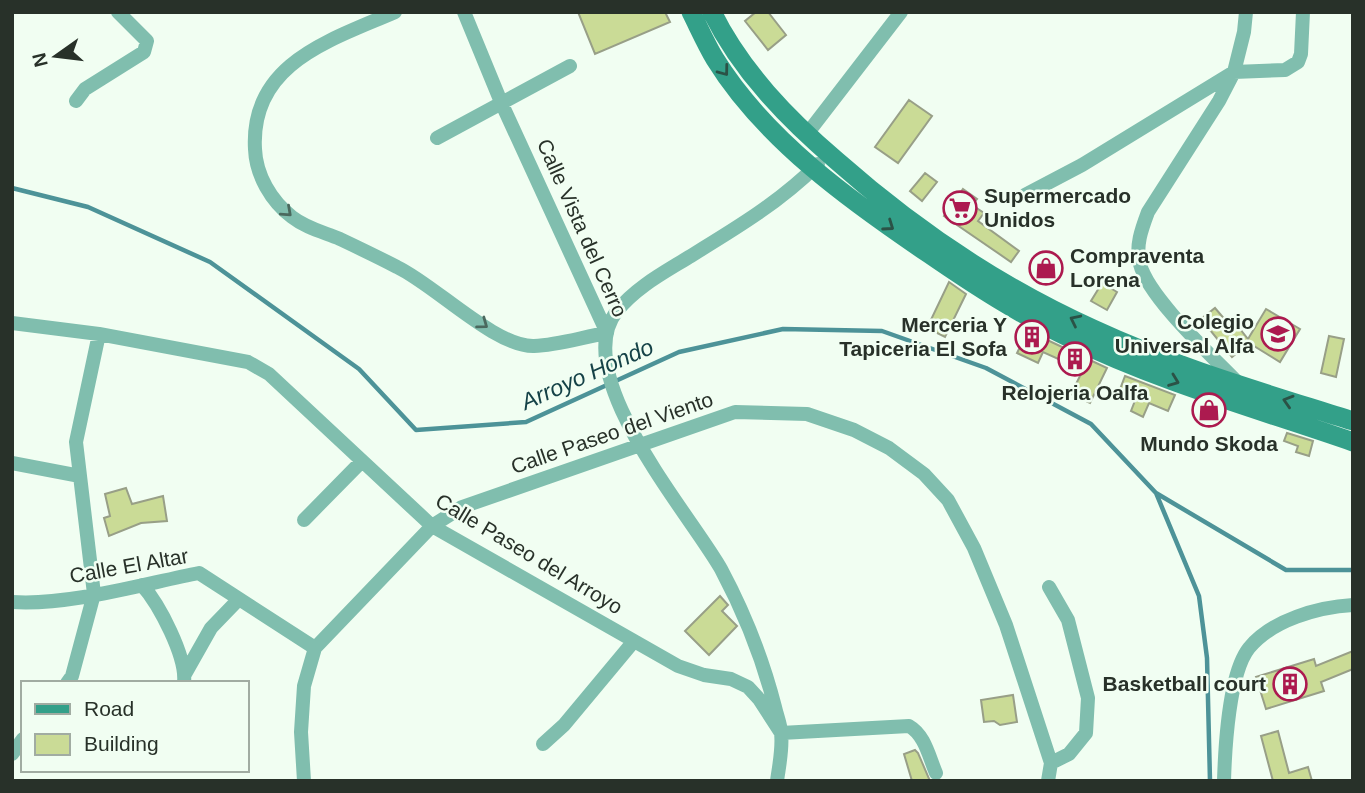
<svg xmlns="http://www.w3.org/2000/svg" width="1365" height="793" viewBox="0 0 1365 793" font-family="Arial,sans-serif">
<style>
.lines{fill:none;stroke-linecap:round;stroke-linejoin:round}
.stream{stroke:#4d9398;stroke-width:4.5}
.building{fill:#cadb96;stroke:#989f87;stroke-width:2}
.street{stroke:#80beae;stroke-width:14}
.secondary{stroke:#33a089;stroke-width:19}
.oneway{stroke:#2b5246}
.oneway2{stroke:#4b695e}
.labels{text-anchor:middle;stroke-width:5;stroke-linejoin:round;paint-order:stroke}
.poi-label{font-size:21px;font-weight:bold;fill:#283129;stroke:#f1fef2;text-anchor:end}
.street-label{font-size:21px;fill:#283129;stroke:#f1fef2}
.water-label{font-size:23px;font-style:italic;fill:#154247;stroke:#f1fef2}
</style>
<rect width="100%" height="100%" fill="#f1fef2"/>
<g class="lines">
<path class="stream" d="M12,188L88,207L210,262L359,369L416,430L526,422L679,352L783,329L882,331L986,368L1091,424L1156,493L1286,570H1353
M1156,493L1199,596L1207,658L1210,781"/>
</g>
<path class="building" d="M578,12H665L670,22L595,54Z
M756,12H768L786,35L768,50L745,21Z
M909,100L932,116L898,163L875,147Z
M925,173L937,182L922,201L910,191Z
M963,189L977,199L972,205L984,213L978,221L1019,251L1011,262L944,216Z
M1042,255L1059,265L1049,281L1033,271Z
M949,282L966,294L945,337L927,328Z
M1102,283L1117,292L1107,310L1091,301Z
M1215,308L1232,328L1236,324L1248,339L1266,309L1300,329L1280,362L1249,343L1232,357L1201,319Z
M1028,331L1107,368L1090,403L1071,394L1083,370L1043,352L1038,363L1017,353Z
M1329,336L1344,339L1336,377L1321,373Z
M1125,376L1175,395L1168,411L1149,403L1143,417L1131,411L1136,398L1119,392Z
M1203,405L1218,410L1213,422L1199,417Z
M1287,433L1313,441L1309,456L1296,452L1298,446L1284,441Z
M126,488L132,504L163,496L167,521L141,523L109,536L104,518L110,516L105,494Z
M720,596L728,605L722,611L737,626L709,655L685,631Z
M1353,651V669L1321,682L1324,691L1266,709L1256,677L1314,659L1316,666Z
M1013,695L1017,722L1000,725L994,721L984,722L981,700Z
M1278,731L1289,773L1308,767L1312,781H1273L1261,736Z
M915,750L918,753L930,781H912L904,754Z"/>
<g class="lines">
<path class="street" d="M395,12C331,40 250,63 255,149C256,175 271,201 292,217C306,228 323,232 340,239C359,248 378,257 397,267C435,285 495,347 534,346C558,345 583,337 607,333
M464,12L501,102L607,333
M76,101L85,89L144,52L147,41L118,12
M807,134L901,12
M437,138L570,66
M1025,195L1082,165L1234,72L1285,70L1298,62L1301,54L1303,12
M12,323L99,334L248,362L269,374L432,526L678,666L704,675L731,679L748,687L759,699L781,733L909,726C925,735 929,757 936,773
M1239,384C1213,357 1148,297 1140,264C1135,246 1142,228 1148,212L1219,101L1234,72L1244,32L1246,12
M12,463L80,476
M304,520L362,461
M142,585C159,604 187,657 184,683
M1049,587L1068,620L1088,698L1086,733L1069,754L1051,763
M12,602C68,606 143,584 199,573L315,648
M185,674L211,628L239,599
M67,683L72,676L94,594L76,442L99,334
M543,744L564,725L634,641
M12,754L23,739
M304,781L301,732L304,686L315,648L432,526L462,507L735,412L807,414L854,430L889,448L924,474L948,500L974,548L1006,625L1051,763L1048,781
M777,781C779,766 783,748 781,733C781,725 777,716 775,707C763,660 744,612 721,569C690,514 567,374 617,311C636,287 665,272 689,257C735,229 780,202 818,164
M1224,781C1225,748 1229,673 1249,648C1272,620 1318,607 1353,605"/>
<path class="secondary" d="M691,12C699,28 706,44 715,59C765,140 852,202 929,254C974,285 1020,315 1070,338C1160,382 1258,409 1353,442
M712,12C741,71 788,119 837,161C914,229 1000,287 1093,329C1177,368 1265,393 1353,421"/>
</g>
<defs><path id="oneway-chevron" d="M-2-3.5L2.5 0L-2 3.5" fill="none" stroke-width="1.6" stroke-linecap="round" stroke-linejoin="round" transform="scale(1.75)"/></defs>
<g class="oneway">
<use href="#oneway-chevron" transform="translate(724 71) rotate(53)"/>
<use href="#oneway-chevron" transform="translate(889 226) rotate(35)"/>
<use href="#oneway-chevron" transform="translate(1075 320) rotate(-154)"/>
<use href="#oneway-chevron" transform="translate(1174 381) rotate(21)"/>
<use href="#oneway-chevron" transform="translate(1288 401) rotate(-163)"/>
</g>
<g class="oneway2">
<use href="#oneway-chevron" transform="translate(287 212) rotate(42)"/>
<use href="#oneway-chevron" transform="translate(483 324) rotate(36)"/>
</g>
<defs>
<symbol id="supermarket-ring" viewBox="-11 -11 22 22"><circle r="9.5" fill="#f1fef2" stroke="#ac1a4f" stroke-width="1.5"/><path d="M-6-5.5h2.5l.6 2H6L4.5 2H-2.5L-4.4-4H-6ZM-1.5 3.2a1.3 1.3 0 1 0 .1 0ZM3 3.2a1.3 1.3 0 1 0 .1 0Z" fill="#ac1a4f"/></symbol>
<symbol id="shop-ring" viewBox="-11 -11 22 22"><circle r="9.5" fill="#f1fef2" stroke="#ac1a4f" stroke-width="1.5"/><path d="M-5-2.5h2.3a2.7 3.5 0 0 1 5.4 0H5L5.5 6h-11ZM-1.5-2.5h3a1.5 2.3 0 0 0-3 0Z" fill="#ac1a4f"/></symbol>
<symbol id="school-ring" viewBox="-11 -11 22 22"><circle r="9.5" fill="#f1fef2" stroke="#ac1a4f" stroke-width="1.5"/><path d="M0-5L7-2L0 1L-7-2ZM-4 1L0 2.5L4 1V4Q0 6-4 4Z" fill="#ac1a4f"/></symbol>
<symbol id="building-ring" viewBox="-11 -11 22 22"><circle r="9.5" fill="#f1fef2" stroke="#ac1a4f" stroke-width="1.5"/><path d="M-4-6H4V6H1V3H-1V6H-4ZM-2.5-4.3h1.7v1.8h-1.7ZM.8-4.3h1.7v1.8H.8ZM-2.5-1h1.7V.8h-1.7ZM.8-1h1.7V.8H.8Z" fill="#ac1a4f"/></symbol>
</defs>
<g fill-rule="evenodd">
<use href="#supermarket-ring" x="941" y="189" width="38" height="38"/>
<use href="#shop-ring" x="1027" y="249" width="38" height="38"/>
<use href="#school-ring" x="1259" y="315" width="38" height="38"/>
<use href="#building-ring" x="1013" y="318" width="38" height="38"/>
<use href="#building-ring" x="1056" y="340" width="38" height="38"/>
<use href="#shop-ring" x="1190" y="391" width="38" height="38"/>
<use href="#building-ring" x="1271" y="665" width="38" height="38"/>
</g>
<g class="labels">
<g class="poi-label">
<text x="984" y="203" text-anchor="start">Supermercado<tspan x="984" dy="24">Unidos</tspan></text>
<text x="1070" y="263" text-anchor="start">Compraventa<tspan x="1070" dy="24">Lorena</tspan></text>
<text x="1254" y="329">Colegio<tspan x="1254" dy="24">Universal Alfa</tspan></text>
<text x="1007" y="332">Merceria Y<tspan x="1007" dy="24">Tapiceria El Sofa</tspan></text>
<text x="1075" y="400" text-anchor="middle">Relojeria Oalfa</text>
<text x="1209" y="451" text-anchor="middle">Mundo Skoda</text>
<text x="1266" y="691">Basketball court</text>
</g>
<g class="street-label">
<text transform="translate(582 228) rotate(66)" y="7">Calle Vista del Cerro</text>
<text transform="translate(612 433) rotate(-19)" y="7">Calle Paseo del Viento</text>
<text transform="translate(529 554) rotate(31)" y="7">Calle Paseo del Arroyo</text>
<text transform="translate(129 566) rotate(-10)" y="7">Calle El Altar</text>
</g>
<g class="water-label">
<text transform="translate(587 374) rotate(-24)" y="8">Arroyo Hondo</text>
</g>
</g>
<rect width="1365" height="793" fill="none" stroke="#283129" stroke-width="28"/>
<rect x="21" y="681" width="228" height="91" fill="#f1fef2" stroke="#a1aca2" stroke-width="2"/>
<rect x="35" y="704" width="35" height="10" fill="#33a089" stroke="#a1aca2" stroke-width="2"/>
<text x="84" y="716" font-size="21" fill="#283129">Road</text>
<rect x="35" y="734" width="35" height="21" fill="#cadb96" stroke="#a1aca2" stroke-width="2"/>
<text x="84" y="751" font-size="21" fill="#283129">Building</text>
<g transform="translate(56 56) rotate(256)" stroke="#f1fef2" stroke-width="5" paint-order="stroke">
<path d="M0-5L12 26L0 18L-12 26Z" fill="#283129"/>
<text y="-10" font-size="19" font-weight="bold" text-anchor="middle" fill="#283129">N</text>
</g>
</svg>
